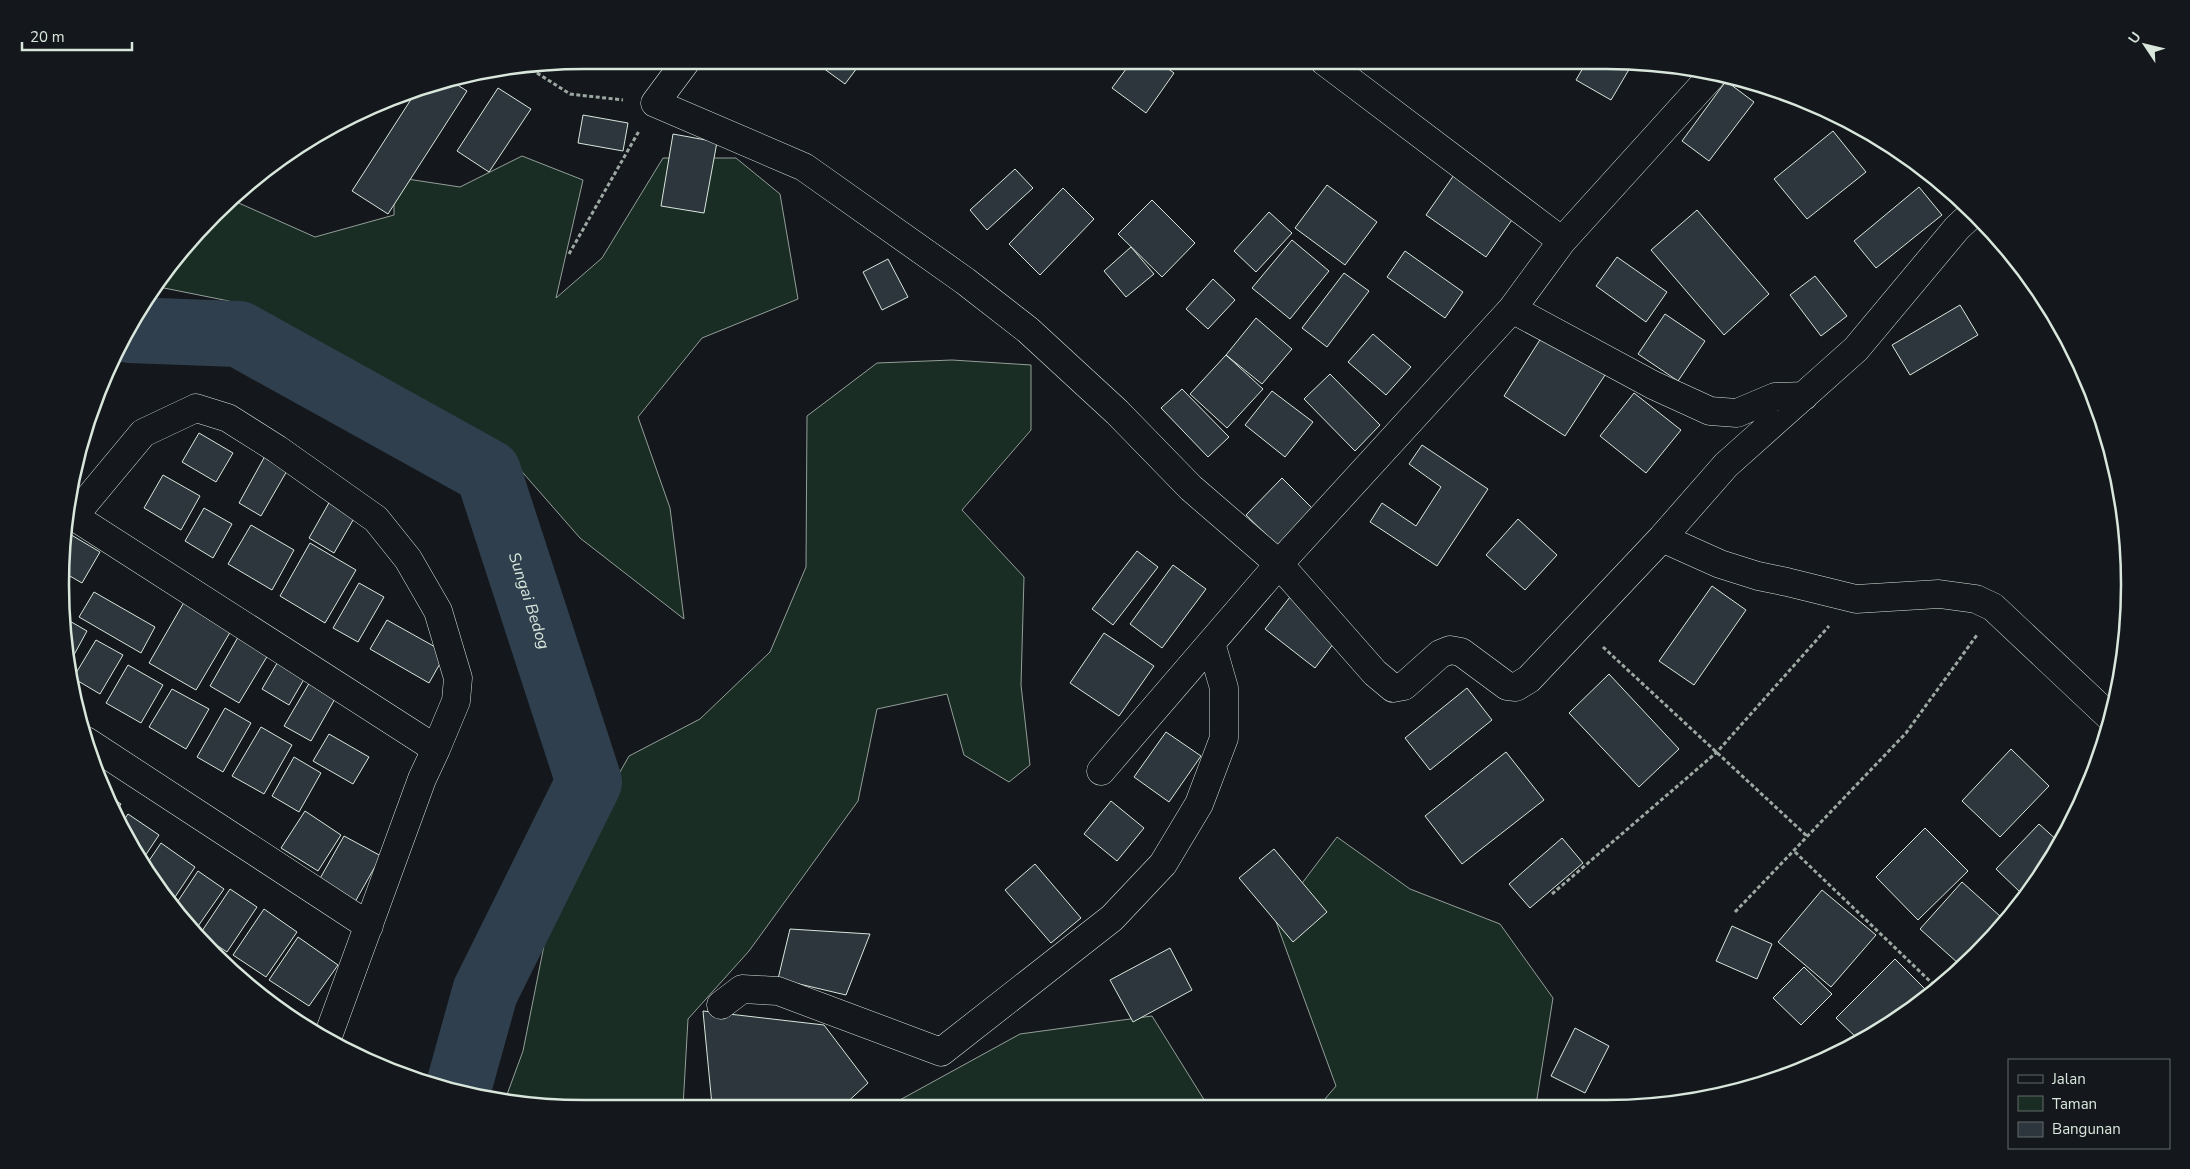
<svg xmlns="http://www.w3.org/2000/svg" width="2190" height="1169" viewBox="0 0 2190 1169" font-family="'Nunito Sans',sans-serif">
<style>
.green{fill:#1a2d24;stroke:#939e99}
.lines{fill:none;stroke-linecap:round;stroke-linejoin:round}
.river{stroke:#2f3f4d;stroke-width:66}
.building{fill:#2c363c;stroke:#d8e6dc}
.minor-casing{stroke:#d8e6dc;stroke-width:29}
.path{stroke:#9da8a2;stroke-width:3;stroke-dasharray:4 2.5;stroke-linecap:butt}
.minor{stroke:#14181c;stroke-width:28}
.labels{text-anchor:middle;stroke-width:4;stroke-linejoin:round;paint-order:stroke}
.water-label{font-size:16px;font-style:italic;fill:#d8e6dc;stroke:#14181c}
.rim{fill:none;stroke:#d8e6dc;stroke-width:2.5}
</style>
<rect width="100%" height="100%" fill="#14181c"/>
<path class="green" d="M522,156L583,180L556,298L602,258L663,158H736L780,194L798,299L702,338L638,417L670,508L684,619L580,538L496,442L352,360L229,301L154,286L190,238L232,200L315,237L394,215V177L460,187Z
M952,360L1031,365V430L962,510L1024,577L1021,685L1030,765L1009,782L964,755L947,694L877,709L858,801L749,951L688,1019L683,1107L550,1108L505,1100L523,1051L556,885L629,756L700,719L770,652L806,567L807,416L877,363Z
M1337,837L1410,889L1500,924L1553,998L1536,1105L1319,1106L1336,1086L1275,919Z
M1152,1016L1208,1106L887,1107L1020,1034Z"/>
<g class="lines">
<path class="river" id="s1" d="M129,330L239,334L488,472L589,782L485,992L457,1093"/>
</g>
<path class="building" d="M812,60H863L845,84Z
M1132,61H1157L1174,73L1146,113L1112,88Z
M1587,61H1634L1611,100L1576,80Z
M448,79L467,91L388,214L352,191L419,87Z
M1726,81L1754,102L1709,161L1682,141Z
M498,88L531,109L489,172L457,151Z
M583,115L628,123L623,151L578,143Z
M1833,131L1866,172L1807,219L1774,179Z
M673,134L717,142L704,213L661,206Z
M1015,169L1033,188L987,230L970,210Z
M1454,175L1514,217L1486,257L1426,215Z
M1327,185L1377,222L1345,265L1295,228Z
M1919,187L1942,215L1876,268L1854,241Z
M1063,188L1094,219L1040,275L1009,244Z
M1152,200L1195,243L1162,277L1118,234Z
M1697,210L1769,294L1724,335L1651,250Z
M1269,212L1292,233L1256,272L1234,251Z
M1292,240L1329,271L1290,319L1252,288Z
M1131,247L1154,274L1126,297L1104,271Z
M1405,251L1463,292L1445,318L1387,277Z
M1617,257L1667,292L1646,322L1596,286Z
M888,259L908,297L882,310L863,272Z
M1344,273L1369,291L1327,347L1302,328Z
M1815,276L1847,316L1821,336L1790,295Z
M1213,279L1235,300L1208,329L1186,309Z
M1960,305L1978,335L1910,375L1892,345Z
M1665,314L1705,341L1678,381L1638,354Z
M1256,318L1292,349L1262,384L1226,355Z
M1545,332L1607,372L1565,436L1504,396Z
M1373,334L1411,367L1386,395L1348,362Z
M1226,355L1263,389L1227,428L1190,394Z
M1330,374L1380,425L1355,451L1304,399Z
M1182,389L1229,437L1208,457L1161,408Z
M1272,391L1313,422L1285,457L1245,425Z
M1634,393L1681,430L1646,473L1600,436Z
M199,433L233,453L216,482L182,462Z
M1422,445L1488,489L1437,566L1370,522L1382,503L1416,526L1441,487L1409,464Z
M265,456L288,469L261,516L239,503Z
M163,475L200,496L181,530L144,508Z
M1282,478L1314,510L1278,546L1246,515Z
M330,501L356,515L334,553L309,538Z
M204,508L232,524L213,558L185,541Z
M1518,519L1557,555L1525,590L1486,555Z
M251,525L294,550L272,590L228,564Z
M68,533L100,552L82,583L61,571L62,542Z
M310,543L356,570L325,623L280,596Z
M1137,551L1158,567L1113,625L1092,609Z
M1173,565L1206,589L1162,648L1130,624Z
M359,583L384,597L358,642L333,628Z
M1712,586L1746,610L1694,685L1659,661Z
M94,592L155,627L141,653L79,617Z
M187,597L235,624L196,690L149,663Z
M1290,597L1340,635L1315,668L1265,629Z
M61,616L87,631L69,664L61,619Z
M387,620L446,653L429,683L370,649Z
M241,632L271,650L239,703L210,686Z
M1104,633L1154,666L1119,716L1070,683Z
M96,640L123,655L100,694L73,678Z
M283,653L310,669L289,705L262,689Z
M128,665L163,685L141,723L106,703Z
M1609,674L1679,749L1639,787L1569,713Z
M314,675L340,690L311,741L284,726Z
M1467,688L1492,720L1430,770L1405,738Z
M172,689L209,709L186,749L149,727Z
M225,708L251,723L223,772L197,757Z
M261,727L292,745L264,794L232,776Z
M1166,732L1201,756L1169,802L1134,777Z
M329,734L369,757L353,784L313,761Z
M2011,749L2049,786L2000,837L1962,801Z
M1506,752L1544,800L1462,864L1425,816Z
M294,757L321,773L299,812L272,796Z
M105,793L121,804L114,815Z
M1111,801L1144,828L1117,861L1084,834Z
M305,811L341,835L318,871L281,848Z
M128,814L159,835L141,862L120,826Z
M2039,824L2059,842L2034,879L2021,893L1996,869Z
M1925,828L1968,871L1918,920L1876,877Z
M344,836L381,856L351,909L314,889Z
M1562,838L1583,863L1530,908L1509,884Z
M161,843L195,867L171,903L144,868Z
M1274,849L1327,912L1293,942L1239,878Z
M1035,864L1081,918L1051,943L1005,890Z
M198,871L224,889L194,932L174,907Z
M1962,882L2001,917L1959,964L1920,929Z
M230,889L257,907L227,952L200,934Z
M1822,890L1876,935L1831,987L1778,942Z
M264,909L297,932L266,977L233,955Z
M1732,926L1772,944L1757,979L1716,961Z
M790,929L870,934L846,995L778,979Z
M298,937L338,965L309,1006L269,980Z
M1170,948L1192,990L1133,1022L1110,980Z
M1895,959L1929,993L1897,1020L1860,1041L1836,1018Z
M225,963L253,981L249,986L224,964Z
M1804,967L1832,994L1801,1025L1773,998Z
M703,1011L824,1025L868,1083L842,1107H715L712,1105Z
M1575,1028L1609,1046L1585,1093L1551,1076Z"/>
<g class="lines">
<defs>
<path id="minor" d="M687,60L655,103L804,167L965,281L1028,330L1117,412L1191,488L1279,564L1375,673L1393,688L1404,686L1440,654L1450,650L1461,652L1507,686L1516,687L1529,679L1662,538L1726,465L1856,349L1957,228L1973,213
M1324,61L1562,241
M1512,309L1653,385L1710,411L1737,413L1775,397L1804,396
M67,512L436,749L422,779L327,1039
M74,516L143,433L196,408L228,418L277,449L376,519L408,559L438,611L458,678L456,701L436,749
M1662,538L1720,564L1758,576L1787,582L1856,599L1939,594L1976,599L1993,607L2112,719
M86,741L369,926
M1101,771L1279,564L1512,309L1562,241L1714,73
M721,1005L742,989L778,991L941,1052L1112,918L1163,864L1199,804L1224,738V688L1211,643"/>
</defs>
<use href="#minor" class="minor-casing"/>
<path class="path" d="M526,66L570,94L623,100
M569,254L639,131
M1603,647L1808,837
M1795,852L1936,987
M1552,894L1717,752L1829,626
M1735,912L1906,733L1977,635"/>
<use href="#minor" class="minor"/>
</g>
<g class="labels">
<g class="water-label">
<text dy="6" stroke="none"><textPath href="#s1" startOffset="530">Sungai Bedog</textPath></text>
</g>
</g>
<path d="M0 0H2190V1169H0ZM584 69H1606A515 515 0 0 1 2121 584V585A515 515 0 0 1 1606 1100H584A515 515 0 0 1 69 585V584A515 515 0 0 1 584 69Z" fill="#14181c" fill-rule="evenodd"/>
<path class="rim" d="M584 69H1606A515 515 0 0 1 2121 584V585A515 515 0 0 1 1606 1100H584A515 515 0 0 1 69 585V584A515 515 0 0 1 584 69Z"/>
<rect x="2008" y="1059" width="162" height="90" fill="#14181c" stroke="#626a69"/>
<rect x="2018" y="1075" width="25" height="8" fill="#14181c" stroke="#626a69"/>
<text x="2052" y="1084" font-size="15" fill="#d8e6dc">Jalan</text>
<rect x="2018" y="1096" width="25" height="15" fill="#1a2d24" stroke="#626a69"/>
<text x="2052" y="1109" font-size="15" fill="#d8e6dc">Taman</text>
<rect x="2018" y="1122" width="25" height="15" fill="#2c363c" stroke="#626a69"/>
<text x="2052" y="1134" font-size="15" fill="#d8e6dc">Bangunan</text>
<g transform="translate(2145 45) rotate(305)" stroke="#14181c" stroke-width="4" paint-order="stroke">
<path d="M0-4L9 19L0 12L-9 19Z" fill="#d8e6dc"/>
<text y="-8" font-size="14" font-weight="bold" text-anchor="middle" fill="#d8e6dc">U</text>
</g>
<path d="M22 42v8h110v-8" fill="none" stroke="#d8e6dc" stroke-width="2.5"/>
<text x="30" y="42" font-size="15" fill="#d8e6dc" stroke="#14181c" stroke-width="4" paint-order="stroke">20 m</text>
</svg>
